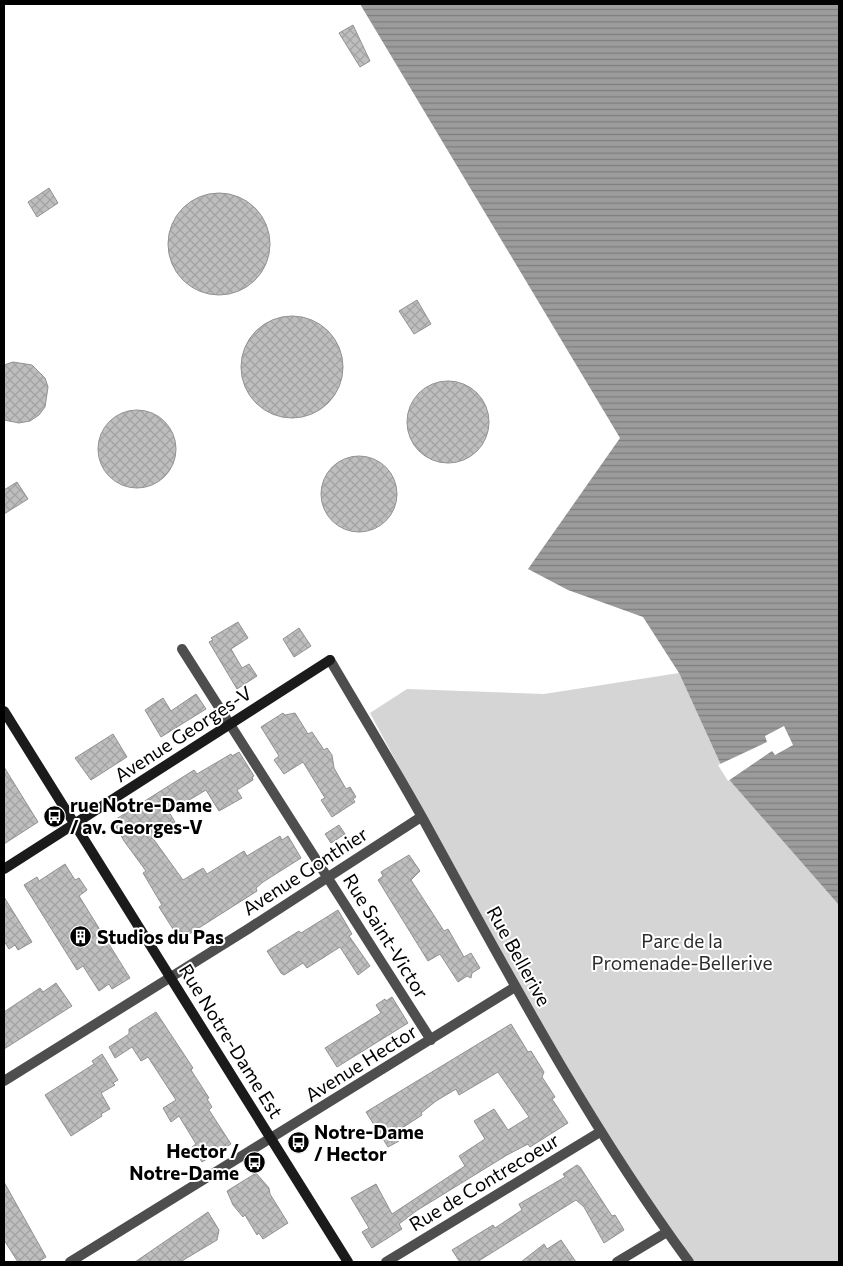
<svg xmlns="http://www.w3.org/2000/svg" width="843" height="1266" viewBox="0 0 843 1266" font-family="Commissioner,sans-serif">
<style>
.park{fill:#d5d5d5}
.water{fill:url(#water-rules)}
.pier{fill:#fff}
.building{fill:url(#building-cross-hatch);stroke:#929292}
.lines{fill:none;stroke-linecap:round;stroke-linejoin:round}
.street{stroke:#4e4e4e;stroke-width:10}
.secondary{stroke:#1b1b1b;stroke-width:10}
.labels{text-anchor:middle;stroke-width:4;stroke-linejoin:round;paint-order:stroke}
.street-label{font-size:19px;fill:#000;stroke:#fff}
.poi-label{font-size:19px;font-weight:bold;fill:#000;stroke:#fff;text-anchor:start}
.park-label{font-size:19px;fill:#2c2c2c;stroke:#fff}
</style>
<defs>
<pattern id="water-rules" width="6" height="5" patternUnits="userSpaceOnUse" patternTransform="scale(1.25)"><rect width="6" height="5" fill="#9c9c9c"/><path d="M0 2.5h6" fill="none" stroke="#7d7d7d"/></pattern>
<pattern id="building-cross-hatch" width="8" height="8" patternUnits="userSpaceOnUse" patternTransform="scale(1.25)"><rect width="8" height="8" fill="#bebebe"/><path d="M0 0l8 8M0 8l8-8" fill="none" stroke="#a2a2a2"/></pattern>
</defs>
<rect width="100%" height="100%" fill="#fff"/>
<path class="park" d="M679,673L726,776L839,886V1262H694C568,1091 471,900 370,713L407,689L544,694Z"/>
<path class="water" d="M360,4H839V905L726,776L679,673L643,617L568,590L528,569L620,438Z"/>
<path class="pier" d="M784,726L793,745L775,755L772,751L728,781L718,765L767,742L765,736Z"/>
<path class="building" d="M353,25L370,61L360,67L339,33Z
M49,188L58,203L37,217L28,202Z
M168 244a51 51 0 1 1 102 0a51 51 0 1 1-102 0Z
M417,300L431,324L414,334L399,311Z
M241 367a51 51 0 1 1 102 0a51 51 0 1 1-102 0Z
M13,362L32,365L45,378L48,387L45,407L39,415L30,421L19,423L4,420V365Z
M407 422a41 41 0 1 1 82 0a41 41 0 1 1-82 0Z
M98 449a39 39 0 1 1 78 0a39 39 0 1 1-78 0Z
M321 494a38 38 0 1 1 76 0a38 38 0 1 1-76 0Z
M17,482L28,499L4,514V490Z
M238,622L248,638L231,649L242,668L249,664L257,676L237,689L209,642L213,640L211,638Z
M299,628L311,646L294,657L283,639Z
M196,694L206,709L161,737L145,710L163,698L171,711Z
M283,713L285,715L295,713L308,734L312,732L324,750L327,748L332,755L334,768L346,789L350,787L356,797L353,799L355,802L332,817L321,800L325,798L303,762L284,774L274,760L279,756L261,727Z
M113,734L127,757L91,780L75,758Z
M239,752L254,776L252,777L253,780L237,790L242,798L219,811L206,790L169,812L175,822L152,837L183,880L203,868L207,874L244,851L247,856L280,836L282,840L288,836L301,858L263,882L256,888L257,891L180,940L159,907L162,905L143,873L146,871L124,841L113,821L194,770L197,774L231,754L232,756Z
M4,767L38,822L4,844Z
M339,825L345,834L331,843L325,834Z
M409,855L420,871L411,880L444,931L448,929L464,957L471,953L480,968L472,973L471,978L467,976L458,982L440,954L428,961L378,880L383,876L381,872L384,870Z
M65,864L75,880L79,878L87,890L79,896L130,978L112,989L109,984L99,991L83,966L77,970L24,885L37,877L39,881Z
M4,897L32,942L18,950L15,945L9,949L4,941Z
M338,910L352,934L349,936L370,966L358,975L340,947L307,968L303,963L284,975L281,973L267,951L299,931L301,933Z
M56,983L72,1006L4,1049V1012L40,988L43,992Z
M392,997L408,1023L337,1067L325,1048L381,1013L376,1005L385,999L386,1001Z
M156,1012L193,1068L191,1070L209,1098L207,1099L212,1107L209,1110L231,1144L202,1162L192,1147L196,1144L179,1116L171,1122L163,1108L176,1100L148,1057L141,1061L132,1047L115,1058L109,1047L129,1034V1029Z
M511,1024L528,1052L531,1051L544,1072L542,1077L555,1097L552,1099L568,1123L530,1147L528,1144L507,1155L416,1211L399,1224L402,1229L372,1248L362,1232L369,1228L351,1198L376,1184L392,1214L465,1166L459,1156L485,1139L474,1121L494,1109L508,1130L529,1117L498,1072L459,1095L456,1089L436,1101L421,1113L422,1115L396,1132L399,1141L388,1147L366,1112Z
M102,1054L118,1080L113,1083L115,1085L101,1093L110,1109L101,1114L102,1116L71,1136L45,1095L94,1064L92,1061Z
M577,1165L580,1167L612,1216L615,1215L624,1230L604,1243L584,1207L576,1200L477,1262H460L452,1250L493,1225L495,1228L522,1210L519,1204L565,1177L563,1174Z
M256,1173L269,1188L270,1194L288,1223L263,1239L259,1233L257,1235L245,1215L243,1217L233,1205L227,1191Z
M4,1182L46,1257L38,1262H18L4,1240Z
M208,1212L219,1230L217,1240L180,1262H135Z
M561,1240L576,1262H521L544,1244L547,1249Z"/>
<g class="lines">
<path class="street" d="M182,649L431,1040
M330,660C361,713 393,765 423,819C506,970 587,1123 689,1262
M4,1081L248,929L421,817
M70,1262L515,987
M386,1262L600,1132
M617,1262L667,1232"/>
<path class="secondary" d="M4,711L348,1262
M4,869L330,660"/>
</g>
<defs>
<symbol id="bus-disc" viewBox="-11 -11 22 22"><circle r="9.5" fill="#000" stroke="#fff"/><path d="M-5-6H5V4H4V6H2V4H-2V6H-4V4H-5ZM-3.5-4V0h7V-4ZM-3.5 1.2v1.5H-2V1.2ZM2 1.2v1.5H3.5V1.2Z" fill="#fff"/></symbol>
<symbol id="building-disc" viewBox="-11 -11 22 22"><circle r="9.5" fill="#000" stroke="#fff"/><path d="M-4-6H4V6H1V3H-1V6H-4ZM-2.5-4.3h1.7v1.8h-1.7ZM.8-4.3h1.7v1.8H.8ZM-2.5-1h1.7V.8h-1.7ZM.8-1h1.7V.8H.8Z" fill="#fff"/></symbol>
</defs>
<g fill-rule="evenodd">
<use href="#bus-disc" x="42" y="804" width="25" height="25"/>
<use href="#building-disc" x="68" y="924" width="25" height="25"/>
<use href="#bus-disc" x="286" y="1130" width="25" height="25"/>
<use href="#bus-disc" x="242" y="1150" width="25" height="25"/>
</g>
<g class="labels">
<g class="street-label">
<text transform="translate(183 734) rotate(-33)" y="7">Avenue Georges-V</text>
<text transform="translate(305 871) rotate(-33)" y="7">Avenue Gonthier</text>
<text transform="translate(386 936) rotate(58)" y="7">Rue Saint-Victor</text>
<text transform="translate(519 956) rotate(61)" y="7">Rue Bellerive</text>
<text transform="translate(231 1041) rotate(58)" y="7">Rue Notre-Dame Est</text>
<text transform="translate(361 1063) rotate(-32)" y="7">Avenue Hector</text>
<text transform="translate(484 1182) rotate(-31)" y="7">Rue de Contrecoeur</text>
</g>
<g class="poi-label">
<text x="70" y="812">rue Notre-Dame<tspan x="70" dy="22">/ av. Georges-V</tspan></text>
<text x="97" y="944">Studios du Pas</text>
<text x="314" y="1139">Notre-Dame<tspan x="314" dy="22">/ Hector</tspan></text>
<text x="239" y="1158" text-anchor="end">Hector /<tspan x="239" dy="22">Notre-Dame</tspan></text>
</g>
<g class="park-label">
<text x="682" y="948">Parc de la<tspan x="682" dy="22">Promenade-Bellerive</tspan></text>
</g>
</g>
<rect width="843" height="1266" fill="none" stroke="#000000" stroke-width="10"/>
</svg>
